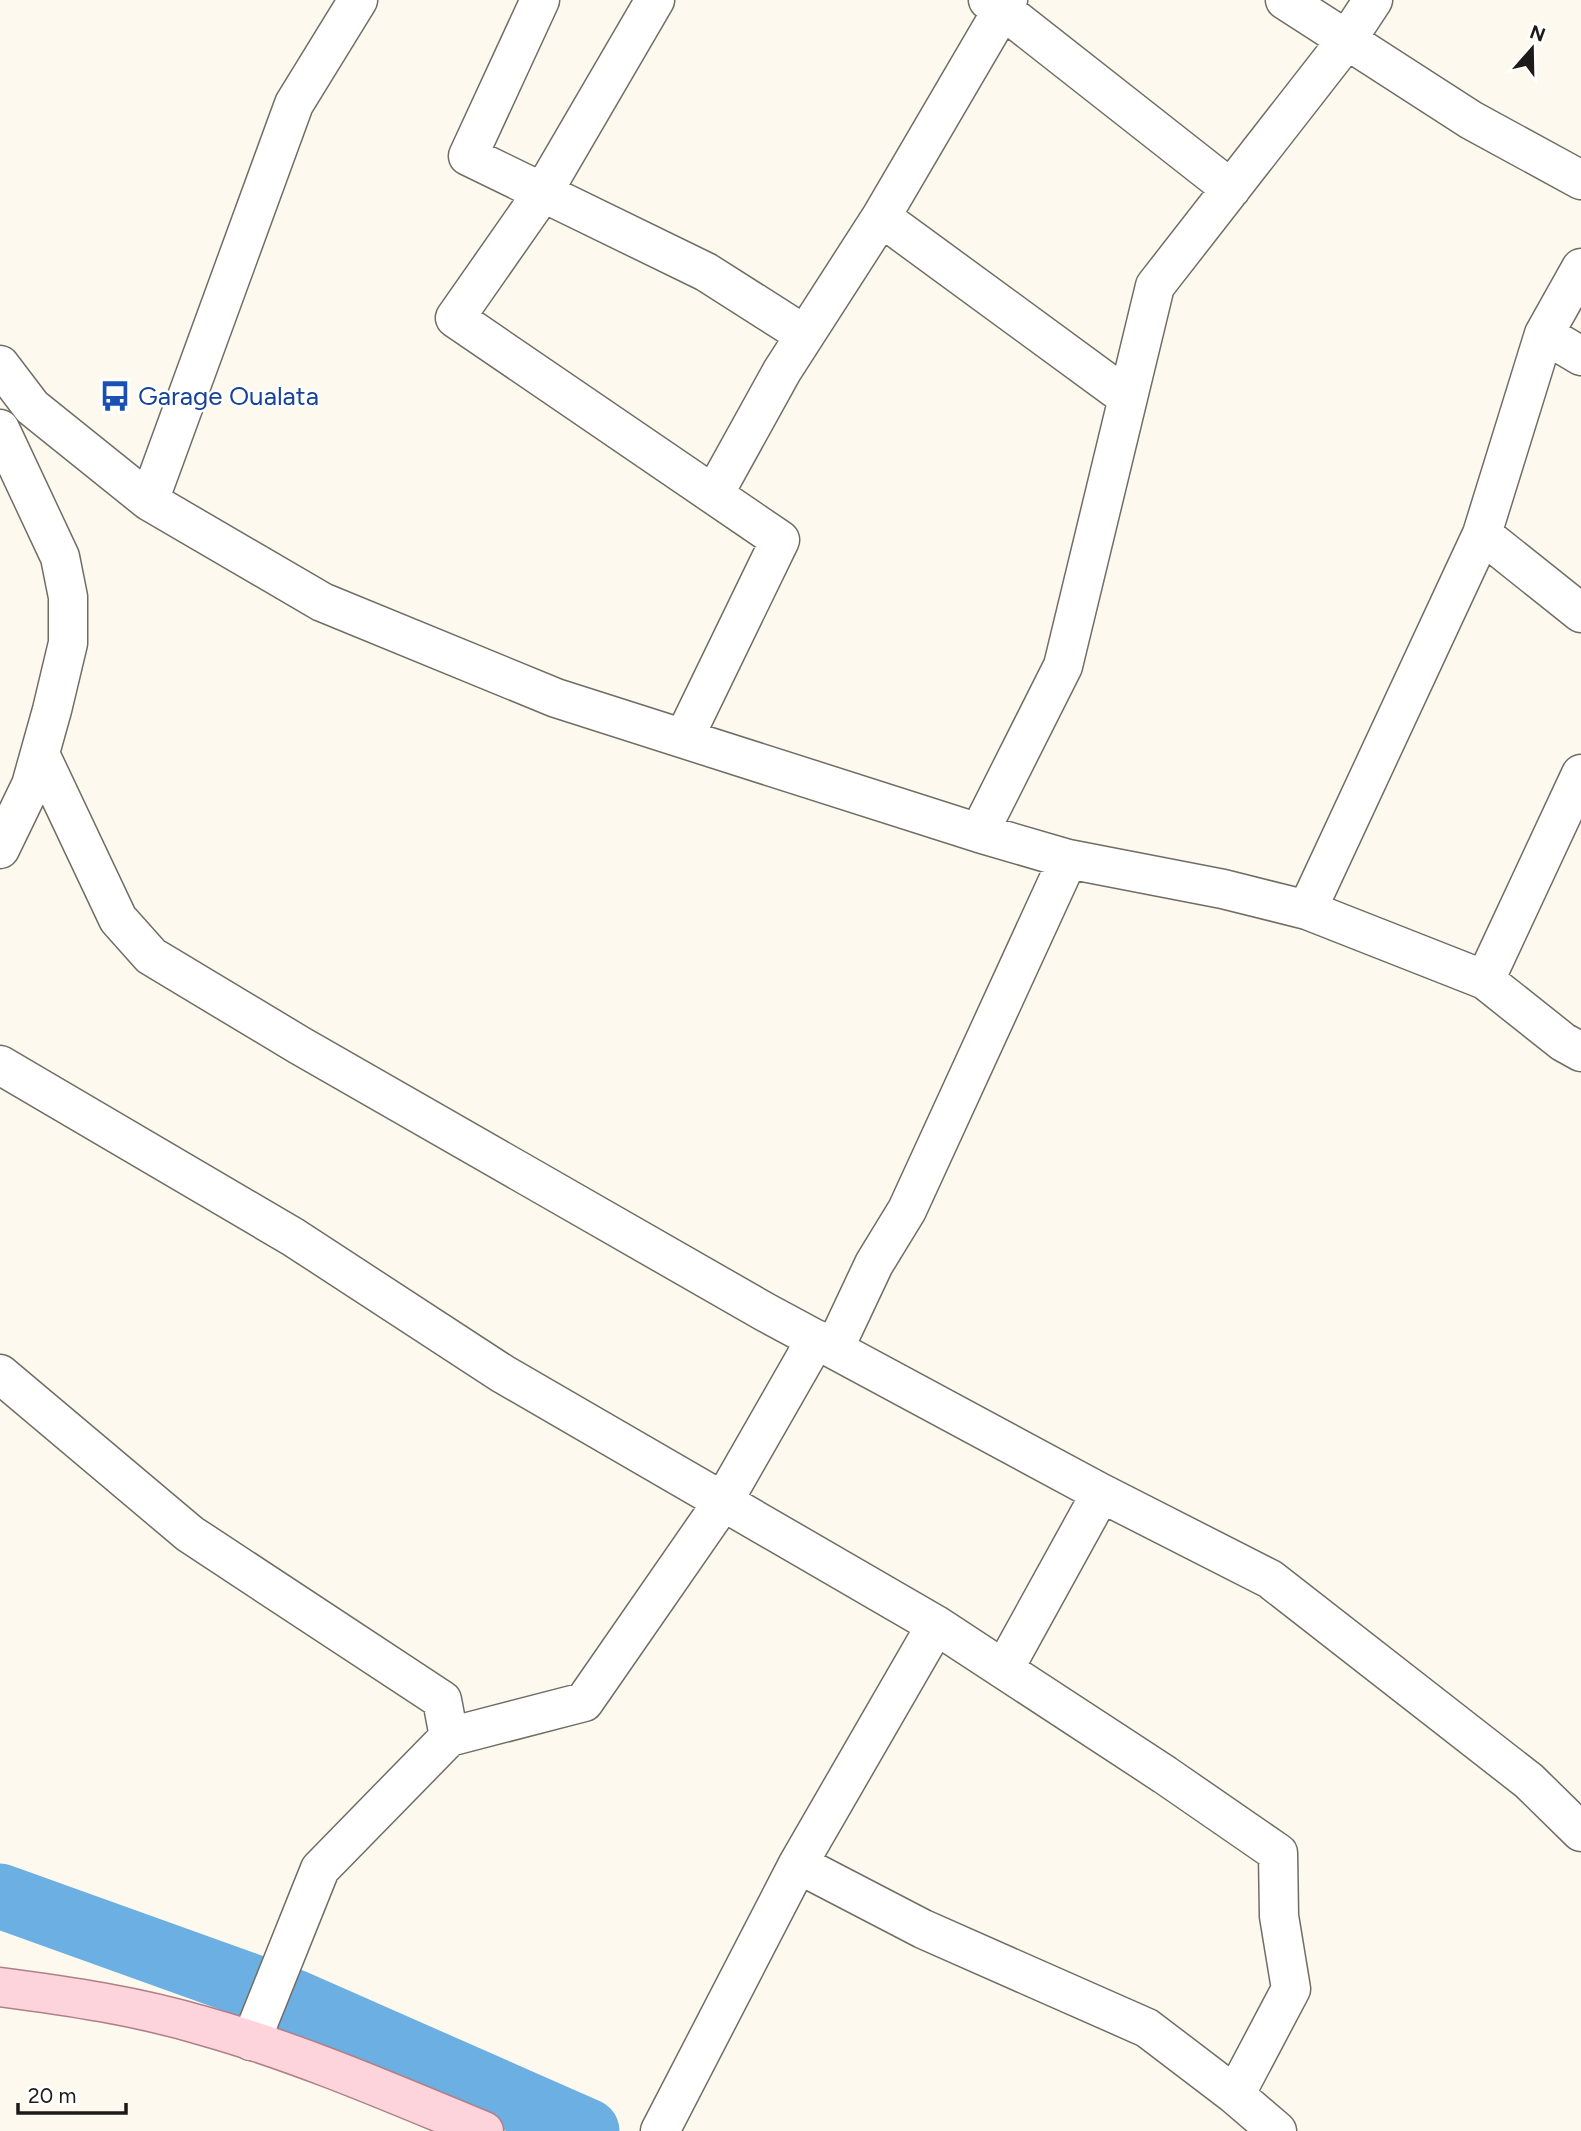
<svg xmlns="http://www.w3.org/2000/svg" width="1581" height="2131" viewBox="0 0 1581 2131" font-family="Figtree,sans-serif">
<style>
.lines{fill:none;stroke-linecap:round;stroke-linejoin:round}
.stream{stroke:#6bafe3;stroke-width:10}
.river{stroke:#6bafe3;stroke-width:65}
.minor-casing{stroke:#716d64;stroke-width:41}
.major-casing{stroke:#af8088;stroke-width:41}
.minor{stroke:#fff;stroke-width:38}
.major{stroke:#fed4dc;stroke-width:38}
.labels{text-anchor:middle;stroke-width:5;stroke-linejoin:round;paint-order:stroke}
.transit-label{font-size:26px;fill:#164399;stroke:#fff;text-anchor:start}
</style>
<rect width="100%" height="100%" fill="#fdf9ee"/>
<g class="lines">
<path class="stream" d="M447,2069L483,2118"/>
<path class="river" d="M0,1896L292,2001L587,2131"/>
<defs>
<path id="minor" d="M540,0L468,156L706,272L805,335
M655,0L543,192L455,318L780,540L684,738
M988,0L1002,9L1231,189
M1285,0L1471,120L1581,180
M881,217L1128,398
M1544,334L1581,356
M0,365L32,407L149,501L322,602L556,698L979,833L1068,859L1223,889L1307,910L1485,980L1563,1042L1581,1052
M0,429L60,557L68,597V643L52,710L31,785L0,849
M714,494L782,371L881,217L1008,0
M149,501L294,104L358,0
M1482,534L1581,613
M40,754L118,919L151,956L299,1045L765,1312L1101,1493
M979,833L1063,666L1155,286L1346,41L1373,0
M1307,910L1482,534L1544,334L1581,268
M1485,980L1581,774
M0,1065L293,1237L503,1374L936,1625L1165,1775L1278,1853L1279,1916L1291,1989L1235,2095
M834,1349L874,1264L907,1210L1068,859
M0,1374L190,1534L442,1700L449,1737
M1004,1669L1101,1493L1270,1579L1529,1781L1581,1832
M798,1864L923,1929L1147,2028L1235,2095L1277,2131
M251,2041L320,1869L449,1737L584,1702L724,1500L816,1339
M660,2131L798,1864L936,1625"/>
<path id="major" d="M0,1987C69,1996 137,2006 204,2026C300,2053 392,2093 484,2131"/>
</defs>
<use href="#minor" class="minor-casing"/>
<use href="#major" class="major-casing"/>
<use href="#minor" class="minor"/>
<use href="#major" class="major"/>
</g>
<defs>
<symbol id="bus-bare" viewBox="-9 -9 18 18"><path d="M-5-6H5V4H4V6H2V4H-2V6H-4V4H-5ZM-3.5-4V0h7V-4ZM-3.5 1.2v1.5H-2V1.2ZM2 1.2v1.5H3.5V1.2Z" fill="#1a4fb4" stroke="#fff" stroke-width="2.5" paint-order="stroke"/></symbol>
</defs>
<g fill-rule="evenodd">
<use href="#bus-bare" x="93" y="374" width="44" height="44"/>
</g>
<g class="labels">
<g class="transit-label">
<text x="138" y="405">Garage Oualata</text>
</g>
</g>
<g transform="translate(1532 49) rotate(20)" stroke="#ffffff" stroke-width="5" paint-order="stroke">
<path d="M0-5L12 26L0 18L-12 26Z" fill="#1d1b18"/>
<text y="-10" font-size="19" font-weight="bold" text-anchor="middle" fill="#1d1b18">N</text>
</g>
<path d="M18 2103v10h108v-10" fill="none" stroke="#1d1b18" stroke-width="3.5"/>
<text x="28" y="2103" font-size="21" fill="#1d1b18" stroke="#ffffff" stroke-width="5" paint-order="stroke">20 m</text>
</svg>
